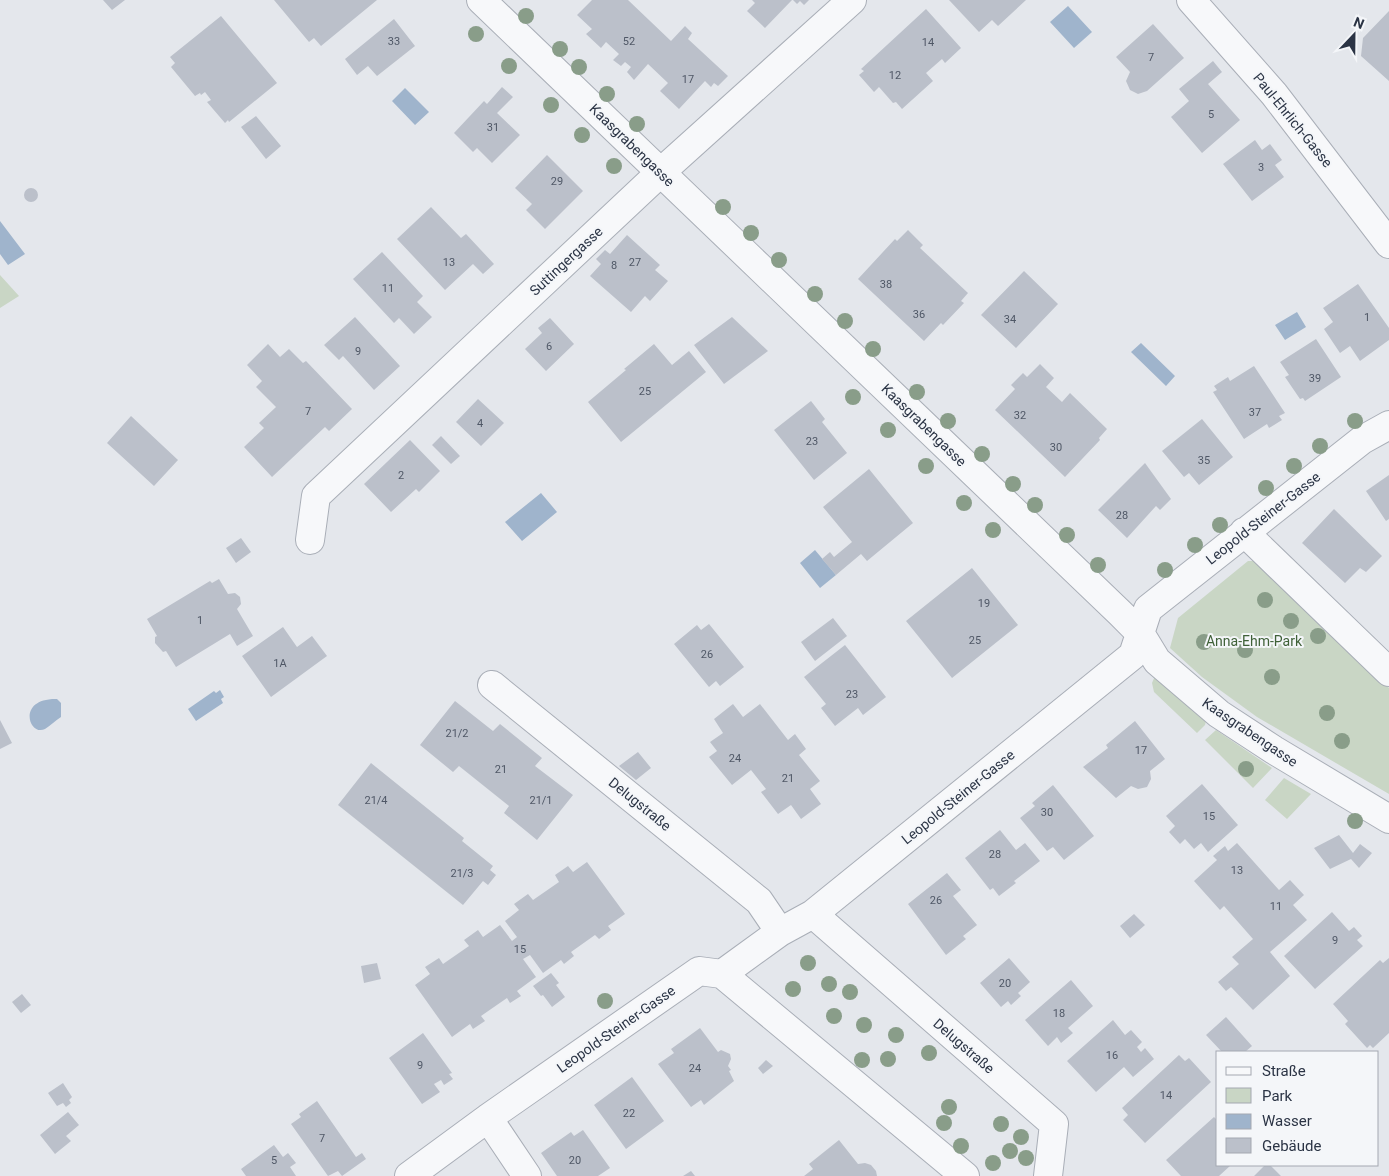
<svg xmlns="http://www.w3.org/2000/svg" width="1389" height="1176" viewBox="0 0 1389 1176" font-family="Roboto,sans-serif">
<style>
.green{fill:#c9d6c5}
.water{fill:#9fb4cc}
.building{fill:#bbc0ca}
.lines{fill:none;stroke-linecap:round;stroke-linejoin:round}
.minor-casing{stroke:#a9aeb7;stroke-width:30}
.minor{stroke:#f7f8fa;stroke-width:28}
.tree{fill:#899d89}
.labels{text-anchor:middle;stroke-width:4;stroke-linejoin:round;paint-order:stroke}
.number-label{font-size:11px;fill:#4f5766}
.street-label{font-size:14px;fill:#2b3445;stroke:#f4f6f9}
.park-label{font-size:14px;fill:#3f6138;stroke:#f4f6f9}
</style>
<rect width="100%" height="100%" fill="#e4e7ec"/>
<path class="green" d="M0,275L19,296L0,308Z
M1248,561H1255L1389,688V794L1257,717L1202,677L1170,648L1178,618Z
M1155,676L1206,721L1205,725L1197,733L1154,692L1152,683Z
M1216,730L1272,768L1253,788L1205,740Z
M1284,778L1311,794L1287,819L1265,800Z"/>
<path class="water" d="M1068,6L1092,32L1074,48L1050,22Z
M405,88L429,112L415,125L392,101Z
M0,221L25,254L8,265L0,254Z
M1297,312L1306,327L1285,340L1275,325Z
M1141,343L1175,376L1166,386L1131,352Z
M541,493L557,512L522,541L505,522Z
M815,550L836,575L820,588L800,563Z
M220,690L224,697L221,699L223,703L196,721L188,709L214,691L216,693Z
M57,699L61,703V717C56,720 50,726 45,729C29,737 16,698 57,699Z"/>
<path class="building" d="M103,0H125L112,10Z
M274,0H377L321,46L314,38L309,42Z
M592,0H628L671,41L685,26L692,33L688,39L728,76L718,86L714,83L711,87L705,81L679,109L660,91L668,83L648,64L634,80L627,72L631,67L625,62L621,66L613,60L619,54L606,42L601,48L586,34L592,29L577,15Z
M752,0H792L765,28L747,11L755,3Z
M793,0H809L804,5L800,1L797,4Z
M949,0H1026L998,26L992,20L979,32Z
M926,9L961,48L945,63L942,59L926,73L933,81L902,109L896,102L893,103L879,87L874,92L859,75L864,71L861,69Z
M1389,11V81L1361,56L1363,38Z
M221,16L277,83L229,122L228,120L225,123L207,102L211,100L205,92L201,95L200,93L195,96L171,67L175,63L170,57Z
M394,19L415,46L377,76L368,66L357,75L345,59Z
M1153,24L1184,58L1147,91L1138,94L1130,90L1126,81L1130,72L1116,57Z
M1213,61L1222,72L1208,84L1240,120L1202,153L1171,117L1189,101L1179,89Z
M502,87L513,97L497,113L520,135L492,163L477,148L473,152L454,133L484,101L487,104Z
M256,116L281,146L266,159L241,127Z
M1255,140L1262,150L1270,144L1282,160L1275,165L1284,177L1252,201L1223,164Z
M547,155L583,191L545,229L526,210L532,204L515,188Z
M24 195a7 7 0 1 1 14 0a7 7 0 1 1-14 0Z
M431,207L461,238L466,234L494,264L483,274L473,264L445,290L397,239Z
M908,230L923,245L920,248L968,293L961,301L964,303L943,325L941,323L924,341L858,279L895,239L897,241Z
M627,235L660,265L655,270L668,281L650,301L645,296L631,312L590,276L601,264L596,259L605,250L610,254Z
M382,252L423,296L417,302L432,317L414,334L399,318L394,323L353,279Z
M1024,271L1058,304L1016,348L981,315Z
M1358,284L1389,328V340L1360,361L1350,346L1340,353L1324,329L1333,322L1323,308Z
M355,317L400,366L374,390L343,356L339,360L324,345Z
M732,317L768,351L724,384L694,345Z
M550,318L574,344L546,371L525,349L542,333L538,328Z
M1316,339L1341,377L1305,401L1303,398L1300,399L1285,377L1289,375L1280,362Z
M268,344L280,357L289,349L303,363L306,361L352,409L329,431L325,427L272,477L244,447L264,428L259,423L276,407L256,387L262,381L247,365Z
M654,344L672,365L689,351L706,372L621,442L588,402L626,370L624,369Z
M1040,364L1054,378L1046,387L1062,402L1070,393L1107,429L1099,438L1100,440L1065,477L995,410L1015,389L1011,385L1023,373L1027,377Z
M1254,366L1285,413L1279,416L1282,420L1269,428L1267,424L1244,439L1213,392L1217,390L1214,386L1228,377L1230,381Z
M478,399L504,423L481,446L456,422Z
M811,401L825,419L822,422L847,453L814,480L774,430Z
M131,416L178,460L154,486L107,443Z
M1202,419L1233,457L1199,485L1189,473L1184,477L1162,451Z
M441,436L460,456L451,464L432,445Z
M410,440L440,471L419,492L416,489L391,512L364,484Z
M1145,463L1171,499L1160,510L1156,506L1127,538L1098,510Z
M869,469L913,523L867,561L861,554L836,575L822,559L830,552L834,557L852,542L823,507Z
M1389,475V519L1386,521L1366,491Z
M1334,509L1382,556L1366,572L1360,568L1345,583L1302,543Z
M241,538L251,552L236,563L226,548Z
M972,568L1018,625L952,678L906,621Z
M219,579L228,594L235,593L240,597L241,604L237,609L253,636L237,646L230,634L176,667L166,651L163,652L155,643V637L157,636L147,619L210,581L212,583Z
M833,618L847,636L815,661L801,642Z
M709,624L744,667L720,686L716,681L709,687L674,644L697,625L701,630Z
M283,627L297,647L312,636L327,656L271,697L242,656Z
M845,645L886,697L863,715L858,708L835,726L821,708L826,704L804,677Z
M455,701L493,731L500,724L542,758L535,766L573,795L537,840L504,813L509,806L459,766L453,772L420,745Z
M733,704L743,717L760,704L788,740L795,734L806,749L799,755L820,781L810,789L821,804L801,819L791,805L778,814L761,792L766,789L751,770L732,785L709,757L717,751L710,742L723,733L714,719Z
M0,720L12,743L0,749Z
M1135,721L1165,759L1150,771L1151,779L1147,787L1138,789L1131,786L1116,798L1083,767L1108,748L1106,745Z
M638,752L651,768L636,780L619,766Z
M371,763L464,838L462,841L493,866L490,870L496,875L488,885L483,881L463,905L338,805Z
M1202,784L1238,825L1208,852L1201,843L1194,849L1185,839L1180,844L1169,832L1175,826L1166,816Z
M1053,785L1094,836L1064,860L1053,847L1047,851L1020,818L1035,806L1032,803Z
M1000,830L1016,850L1025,843L1040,861L1014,881L1016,883L999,896L993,888L990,890L965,858Z
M1339,835L1353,853L1360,844L1372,853L1359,868L1351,859L1330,869L1314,848Z
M1237,843L1279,890L1290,880L1304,895L1293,905L1307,920L1270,952L1290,976L1253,1010L1231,987L1226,991L1218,982L1239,964L1232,957L1253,939L1224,906L1220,910L1194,881L1217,860L1213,856L1225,846L1228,851Z
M587,862L625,914L608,926L611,930L599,939L595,935L571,952L574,956L564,964L561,960L543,973L530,955L523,959L536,977L517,991L521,996L510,1003L507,998L481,1016L485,1021L473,1029L470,1024L452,1037L415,985L430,974L425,967L439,958L443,964L469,946L464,940L478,930L483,937L500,925L512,941L517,937L505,921L519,910L514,904L528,894L533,900L559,882L555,875L568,866L573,872Z
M947,873L961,890L953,896L977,925L963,936L966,939L946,955L908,904Z
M1332,912L1349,931L1354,927L1362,936L1357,940L1363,946L1315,989L1284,956Z
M1134,914L1145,925L1130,938L1120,926Z
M1009,958L1030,982L1018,993L1021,996L1011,1005L1008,1001L1001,1007L980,983Z
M1389,958V1033L1373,1048L1370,1045L1367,1048L1345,1024L1348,1021L1333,1004L1380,960L1383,963Z
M377,963L381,979L364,983L361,966Z
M551,973L559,983L556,985L565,997L552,1007L543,995L541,996L533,986Z
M1071,980L1093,1006L1068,1028L1073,1033L1061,1043L1057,1037L1048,1046L1025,1020Z
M22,994L31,1005L21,1013L12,1002Z
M1226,1017L1252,1046L1245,1052H1222L1206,1035Z
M1113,1020L1125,1035L1131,1030L1142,1042L1137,1047L1141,1052L1145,1048L1154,1059L1133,1077L1124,1067L1096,1092L1067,1061Z
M700,1028L718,1052L721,1050L730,1054L731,1059L728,1066L731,1070L729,1071L734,1081L704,1105L701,1100L691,1107L658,1064L674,1053L671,1049Z
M423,1033L452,1073L449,1074L453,1079L444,1085L441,1080L434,1084L440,1092L422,1104L389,1058Z
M1179,1055L1185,1061L1189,1058L1211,1082L1145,1143L1123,1120L1128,1115L1122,1108Z
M766,1060L773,1066L763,1074L758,1068Z
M632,1077L664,1121L626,1149L594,1105Z
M63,1083L72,1097L69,1100L71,1103L66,1107L63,1103L57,1106L48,1093Z
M317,1101L356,1157L362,1153L366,1159L342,1176L338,1171L328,1176L291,1124L301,1117L299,1114Z
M68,1112L79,1125L66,1136L71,1141L55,1154L40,1135Z
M1214,1117L1218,1121V1165H1231L1219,1176H1181L1166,1160Z
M583,1130L610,1168L598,1176H557L541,1153L571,1132L574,1136Z
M839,1140L858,1164L865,1163L871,1165L876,1171L877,1176H804L813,1169L809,1164Z
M274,1145L283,1157L288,1153L296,1163L290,1167L296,1176H246L241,1169Z
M1265,1165H1270L1281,1176H1254Z
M691,1171L695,1176H683Z"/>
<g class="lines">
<defs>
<path id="minor" d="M481,0L1120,613L1140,633L1157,661L1219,714L1274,750L1389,819
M1191,0L1274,94L1389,244
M1244,532L1389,672
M310,540L316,496L661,172L852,0
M492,685L759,901L780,932
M813,914L1054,1124L1048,1176
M722,974L965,1176
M488,1118L527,1176
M409,1176L488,1118L699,971L722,974L780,932L813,914L1133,655L1148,609L1362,440L1389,425"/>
</defs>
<use href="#minor" class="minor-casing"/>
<use href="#minor" class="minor"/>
</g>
<g class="tree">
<circle cx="526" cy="16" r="8"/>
<circle cx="476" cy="34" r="8"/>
<circle cx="560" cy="49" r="8"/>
<circle cx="509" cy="66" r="8"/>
<circle cx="579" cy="67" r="8"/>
<circle cx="607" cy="94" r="8"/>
<circle cx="551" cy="105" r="8"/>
<circle cx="637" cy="124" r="8"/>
<circle cx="582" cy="135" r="8"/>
<circle cx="614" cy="166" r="8"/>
<circle cx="723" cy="207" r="8"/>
<circle cx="751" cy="233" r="8"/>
<circle cx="779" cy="260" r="8"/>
<circle cx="815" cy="294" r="8"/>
<circle cx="845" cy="321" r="8"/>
<circle cx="873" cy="349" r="8"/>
<circle cx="917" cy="392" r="8"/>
<circle cx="853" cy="397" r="8"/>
<circle cx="948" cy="421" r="8"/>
<circle cx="1355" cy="421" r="8"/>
<circle cx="888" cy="430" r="8"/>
<circle cx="1320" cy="446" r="8"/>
<circle cx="982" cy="454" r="8"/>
<circle cx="926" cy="466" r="8"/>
<circle cx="1294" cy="466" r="8"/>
<circle cx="1013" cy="484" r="8"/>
<circle cx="1266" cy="488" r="8"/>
<circle cx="964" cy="503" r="8"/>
<circle cx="1035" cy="505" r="8"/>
<circle cx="1220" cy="525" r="8"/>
<circle cx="993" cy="530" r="8"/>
<circle cx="1067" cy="535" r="8"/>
<circle cx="1195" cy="545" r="8"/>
<circle cx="1098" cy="565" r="8"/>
<circle cx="1165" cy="570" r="8"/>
<circle cx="1265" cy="600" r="8"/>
<circle cx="1291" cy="621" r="8"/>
<circle cx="1318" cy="636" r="8"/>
<circle cx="1204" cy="642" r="8"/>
<circle cx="1245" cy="650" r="8"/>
<circle cx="1272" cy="677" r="8"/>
<circle cx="1327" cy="713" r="8"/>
<circle cx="1342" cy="741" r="8"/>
<circle cx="1246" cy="769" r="8"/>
<circle cx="1355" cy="821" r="8"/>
<circle cx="808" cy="963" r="8"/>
<circle cx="829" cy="984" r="8"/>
<circle cx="793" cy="989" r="8"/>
<circle cx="850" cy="992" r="8"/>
<circle cx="605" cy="1001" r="8"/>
<circle cx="834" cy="1016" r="8"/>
<circle cx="864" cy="1025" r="8"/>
<circle cx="896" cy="1035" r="8"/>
<circle cx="929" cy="1053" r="8"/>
<circle cx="888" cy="1059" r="8"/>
<circle cx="862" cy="1060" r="8"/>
<circle cx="949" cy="1107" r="8"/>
<circle cx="944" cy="1123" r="8"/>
<circle cx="1001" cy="1124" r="8"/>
<circle cx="1021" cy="1137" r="8"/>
<circle cx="961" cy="1146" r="8"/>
<circle cx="1010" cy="1151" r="8"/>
<circle cx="1026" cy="1158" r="8"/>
<circle cx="993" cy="1163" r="8"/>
</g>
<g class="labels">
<g class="number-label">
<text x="394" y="45">33</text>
<text x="629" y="45">52</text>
<text x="928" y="46">14</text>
<text x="1151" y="61">7</text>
<text x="895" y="79">12</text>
<text x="688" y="83">17</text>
<text x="1211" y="118">5</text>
<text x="493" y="131">31</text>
<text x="1261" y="171">3</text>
<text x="557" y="185">29</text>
<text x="449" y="266">13</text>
<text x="635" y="266">27</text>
<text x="614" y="269">8</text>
<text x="886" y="288">38</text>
<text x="388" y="292">11</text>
<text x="919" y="318">36</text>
<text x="1367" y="321">1</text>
<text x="1010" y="323">34</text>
<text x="549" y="350">6</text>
<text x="358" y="355">9</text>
<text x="1315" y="382">39</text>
<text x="645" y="395">25</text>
<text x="308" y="415">7</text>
<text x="1255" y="416">37</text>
<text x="1020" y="419">32</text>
<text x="480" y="427">4</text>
<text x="812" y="445">23</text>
<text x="1056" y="451">30</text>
<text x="1204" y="464">35</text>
<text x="401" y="479">2</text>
<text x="1122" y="519">28</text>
<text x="984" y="607">19</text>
<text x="200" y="624">1</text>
<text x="975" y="644">25</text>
<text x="707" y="658">26</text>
<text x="280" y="667">1A</text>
<text x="852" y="698">23</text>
<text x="457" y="737">21/2</text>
<text x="1141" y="754">17</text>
<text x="735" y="762">24</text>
<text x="501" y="773">21</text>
<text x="788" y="782">21</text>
<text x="376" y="804">21/4</text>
<text x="541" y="804">21/1</text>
<text x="1047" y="816">30</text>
<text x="1209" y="820">15</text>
<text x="995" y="858">28</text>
<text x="1237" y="874">13</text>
<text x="462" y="877">21/3</text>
<text x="936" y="904">26</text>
<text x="1276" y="910">11</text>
<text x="1335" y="944">9</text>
<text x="520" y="953">15</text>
<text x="1005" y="987">20</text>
<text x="1059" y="1017">18</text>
<text x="1112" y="1059">16</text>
<text x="420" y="1069">9</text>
<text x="695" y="1072">24</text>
<text x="1166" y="1099">14</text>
<text x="629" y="1117">22</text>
<text x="322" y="1142">7</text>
<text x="274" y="1164">5</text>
<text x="575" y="1164">20</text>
</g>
<g class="street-label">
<text transform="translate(1293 120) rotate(51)" y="5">Paul-Ehrlich-Gasse</text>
<text transform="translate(632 145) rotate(44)" y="5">Kaasgrabengasse</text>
<text transform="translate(566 261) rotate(-43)" y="5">Suttingergasse</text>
<text transform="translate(924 425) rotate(44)" y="5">Kaasgrabengasse</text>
<text transform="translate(1263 518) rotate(-38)" y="5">Leopold-Steiner-Gasse</text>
<text transform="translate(1250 732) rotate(34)" y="5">Kaasgrabengasse</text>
<text transform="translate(958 797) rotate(-39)" y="5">Leopold-Steiner-Gasse</text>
<text transform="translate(640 804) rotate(39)" y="5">Delugstraße</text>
<text transform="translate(616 1029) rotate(-35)" y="5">Leopold-Steiner-Gasse</text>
<text transform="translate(964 1046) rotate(41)" y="5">Delugstraße</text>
</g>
<g class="park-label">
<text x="1254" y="646">Anna-Ehm-Park</text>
</g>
</g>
<rect x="1216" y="1051" width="162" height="115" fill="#f4f6f9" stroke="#a4a8b1"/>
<rect x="1226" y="1067" width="25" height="8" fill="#f7f8fa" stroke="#a4a8b1"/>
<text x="1262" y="1076" font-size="15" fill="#2b3445">Straße</text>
<rect x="1226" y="1088" width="25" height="15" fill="#c9d6c5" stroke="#a4a8b1"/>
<text x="1262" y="1101" font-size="15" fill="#2b3445">Park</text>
<rect x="1226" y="1114" width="25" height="15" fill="#9fb4cc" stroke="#a4a8b1"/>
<text x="1262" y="1126" font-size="15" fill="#2b3445">Wasser</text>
<rect x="1226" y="1138" width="25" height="15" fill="#bbc0ca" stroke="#a4a8b1"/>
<text x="1262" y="1151" font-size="15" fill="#2b3445">Gebäude</text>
<g transform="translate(1354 35) rotate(22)" stroke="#f4f6f9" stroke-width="4" paint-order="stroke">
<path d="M0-4L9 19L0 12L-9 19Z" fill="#2b3445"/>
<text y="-8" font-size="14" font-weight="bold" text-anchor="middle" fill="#2b3445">N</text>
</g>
</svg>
